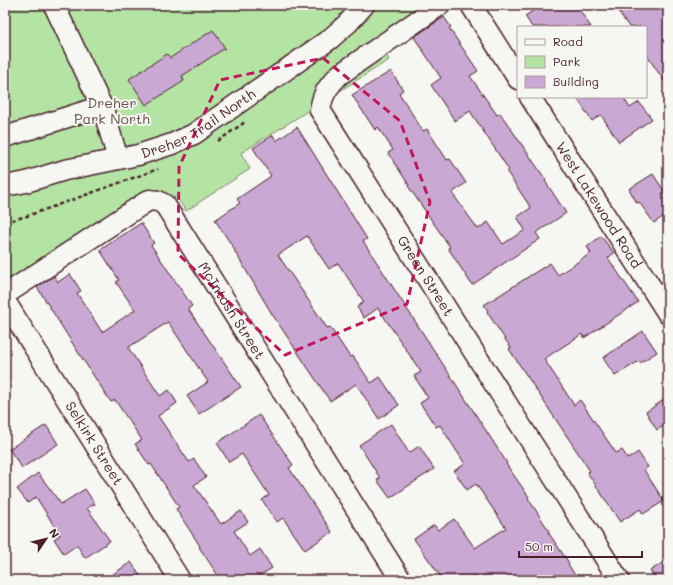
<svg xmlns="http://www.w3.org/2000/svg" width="673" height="585" viewBox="0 0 673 585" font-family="Mali,sans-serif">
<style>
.green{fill:#b4e4a3;stroke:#7f8267}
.building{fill:#c9a8d3;stroke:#4a1f2b}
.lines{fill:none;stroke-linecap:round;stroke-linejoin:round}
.minor-casing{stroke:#4a1f2b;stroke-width:23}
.path{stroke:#4a1f2b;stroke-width:2.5;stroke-dasharray:4 3;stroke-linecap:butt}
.minor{stroke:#f6f6f2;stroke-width:20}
.marked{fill:none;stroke:#c2185b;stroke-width:3;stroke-dasharray:8 5;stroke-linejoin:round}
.labels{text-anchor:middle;stroke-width:4;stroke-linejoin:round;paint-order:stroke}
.park-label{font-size:14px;fill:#645049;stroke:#f6f6f2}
.street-label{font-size:14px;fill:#4a1f2b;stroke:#f6f6f2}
</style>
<rect width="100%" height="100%" fill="#f6f6f2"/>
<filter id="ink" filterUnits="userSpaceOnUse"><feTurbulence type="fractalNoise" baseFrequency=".025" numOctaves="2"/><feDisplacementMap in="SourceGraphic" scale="8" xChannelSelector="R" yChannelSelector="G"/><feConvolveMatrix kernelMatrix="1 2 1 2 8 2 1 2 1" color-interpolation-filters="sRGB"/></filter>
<g filter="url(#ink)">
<path class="green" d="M5,5H453L384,52L389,60L241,153L250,169L186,211L176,197L150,211L5,301Z"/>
<path class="building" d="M542,5H576L591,27H532L525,16Z
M614,5H668V87L646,54V27H629Z
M444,17L451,27L449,28L478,71L470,76L497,115L500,113L546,180L545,181L566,213L536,233L540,239L472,285L448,248L450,247L408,186L409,185L388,153L393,150L378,127L375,130L352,95L391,71L403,90L399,93L423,131L427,129L447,160L450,159L466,183L452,193L478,229L488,222L503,244L525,230L517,217L531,208L507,172L509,170L470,111L455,121L431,85L441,78L414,37Z
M213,30L225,48L182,76L184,81L146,105L129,79L167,54L170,58Z
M576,97H623L630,108L639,102L652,119L619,142L601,115L592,121Z
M297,127L367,239L363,241L507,463L506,464L529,497L528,498L549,531L548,532L569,563L568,564L578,580H477L474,575L466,580H443L414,539L434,525L438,530L454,519L475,548L506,528L476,484L467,490L454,471L465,464L440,425L436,427L420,403L428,398L414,376L421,372L378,308L364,318L357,307L364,302L338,263L329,269L307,236L278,255L327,328L330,327L350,357L353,356L371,383L380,377L399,405L379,419L356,384L330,401L272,314L234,250H235L215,220L240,203L237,199L271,176L253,148L273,135L276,141Z
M653,174L668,197V213L654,223L639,202L637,203L629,189Z
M141,223L154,243L151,245L192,306L188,309L241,387L199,414L187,396L208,382L168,322L129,347V349L160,396L169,390L177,403L158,416L189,462L194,459L206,477L194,485L221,524L241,511L248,522L234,531L250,556L260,549L272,568L253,580H221L199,547L200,546L176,509L179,507L151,464L149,465L135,444L142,440L115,400L111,402L76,349L37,287L54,276L58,282L70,274L81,291L77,293L102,332L135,310L116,282L119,280L100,250Z
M601,236L614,253L608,258L638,302L584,338L582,334L544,359L574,405L580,400L616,453L622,450L628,459L638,452L648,467L644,470L664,501L643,514L640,509L620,522L587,472L590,471L509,349L511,348L487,312L488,311L484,305L550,263L558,275L591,253L587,247Z
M643,331L657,352L640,363L639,361L615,376L603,358Z
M668,397V423L657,430L646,412Z
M259,415L293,465L289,468L332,532L305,550L283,518L277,522L262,500L269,495L242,454L229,462L217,443Z
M391,424L409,453L419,446L434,469L390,498L377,480L380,478L359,445Z
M46,425L58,444L22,468L9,449Z
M38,473L61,504L85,489L95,504L87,508L110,541L85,558L77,545L64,554L54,539L60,535L36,497L28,503L17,489Z
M668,559V580H656L650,571Z
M131,562L143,580H104Z"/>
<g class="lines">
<defs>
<g id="minor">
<path d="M54,5L103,109L118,159"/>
<path id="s1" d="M440,5L339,75C327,88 323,93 320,110L619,580"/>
<path d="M471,5L518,79"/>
<path id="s2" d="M530,97L668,314"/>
<path d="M5,137L102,106"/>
<path id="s3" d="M5,186L26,182L65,170L138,155L172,144L194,134L330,39L348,23L364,5"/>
<path id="s4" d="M5,300V296L9,292L149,200L158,201L165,205L401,580"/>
<path id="s5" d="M5,301L180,580"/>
</g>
</defs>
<use href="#minor" class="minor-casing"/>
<path class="path" d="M218,141L245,122
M5,222L27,216L158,169"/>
<use href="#minor" class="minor"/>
</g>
</g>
<path class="marked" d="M323,58L400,121L430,202L407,304L285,355L178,254L179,167L220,80Z"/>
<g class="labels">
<g class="park-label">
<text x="112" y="108">Dreher<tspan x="112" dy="16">Park North</tspan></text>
</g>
<g class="street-label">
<text dy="5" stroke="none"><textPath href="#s3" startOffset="205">Dreher Trail North</textPath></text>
<text dy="5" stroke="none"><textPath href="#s2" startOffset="128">West Lakewood Road</textPath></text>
<text dy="5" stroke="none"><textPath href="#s1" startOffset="360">Green Street</textPath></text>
<text dy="5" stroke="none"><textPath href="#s4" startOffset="319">McIntosh Street</textPath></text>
<text dy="5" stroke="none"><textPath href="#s5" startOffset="168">Selkirk Street</textPath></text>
</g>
</g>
<rect width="673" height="585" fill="none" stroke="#f6f6f2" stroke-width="20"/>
<rect x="10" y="10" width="653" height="565" fill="none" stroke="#4a1f2b" stroke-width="1.5" filter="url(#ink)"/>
<rect x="517" y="26" width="130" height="72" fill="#f6f6f2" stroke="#b1a0a2"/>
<rect x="525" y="39" width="20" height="6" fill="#f6f6f2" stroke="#b1a0a2"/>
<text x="553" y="46" font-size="12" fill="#4a1f2b">Road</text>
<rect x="525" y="56" width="20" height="12" fill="#b4e4a3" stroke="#b1a0a2"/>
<text x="553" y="66" font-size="12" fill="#4a1f2b">Park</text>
<rect x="525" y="76" width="20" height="12" fill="#c9a8d3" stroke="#b1a0a2"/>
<text x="553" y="86" font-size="12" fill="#4a1f2b">Building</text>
<g transform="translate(46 539) rotate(55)" stroke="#f6f6f2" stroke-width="3" paint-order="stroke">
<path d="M0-3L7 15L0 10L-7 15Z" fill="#4a1f2b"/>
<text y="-6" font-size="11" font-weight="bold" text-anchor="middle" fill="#4a1f2b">N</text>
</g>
<path d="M519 551v6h123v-6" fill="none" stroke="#4a1f2b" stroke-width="2"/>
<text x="525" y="551" font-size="12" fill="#4a1f2b" stroke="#f6f6f2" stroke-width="3" paint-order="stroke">50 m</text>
</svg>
